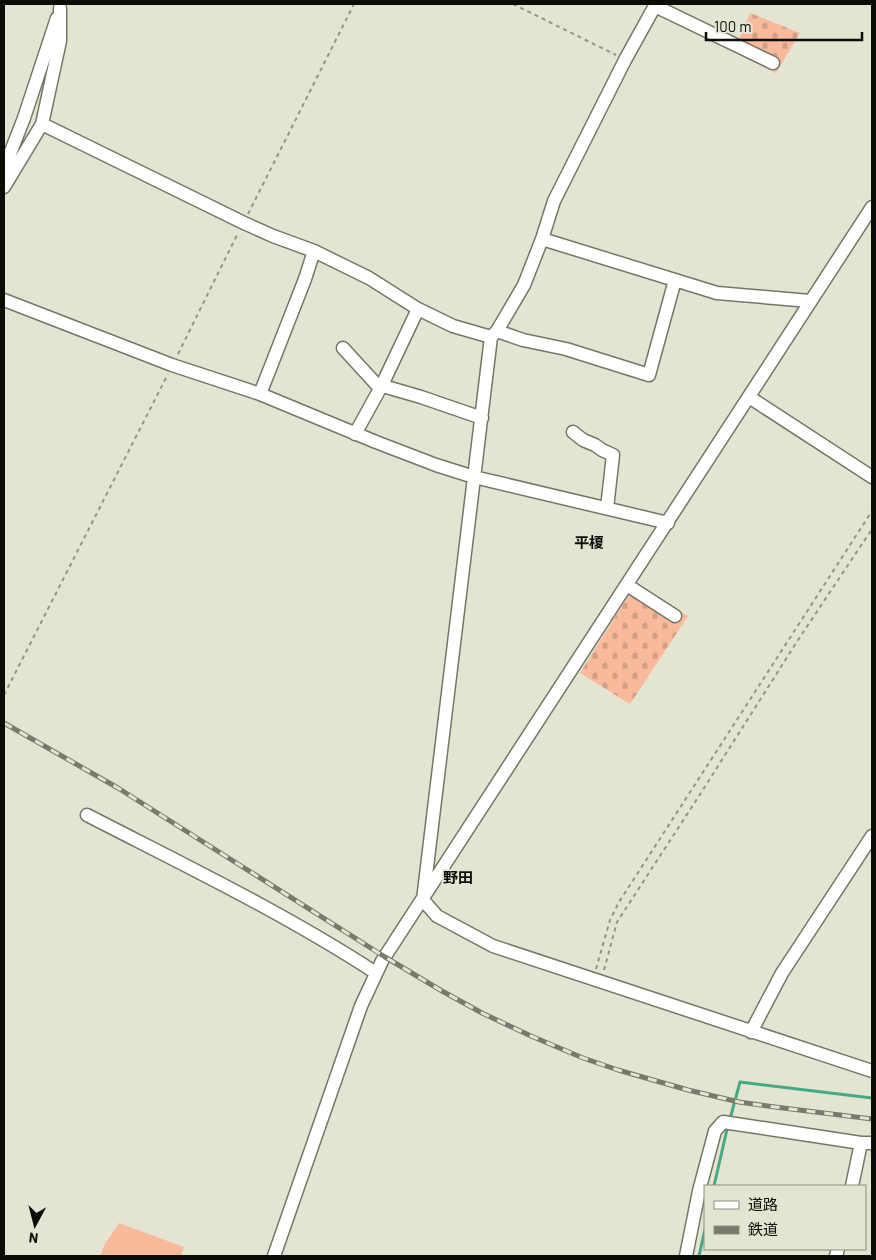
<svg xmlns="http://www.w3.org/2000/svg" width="876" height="1260" viewBox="0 0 876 1260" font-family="Barlow,'Noto Sans JP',sans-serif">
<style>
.grass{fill:#f8ba9b}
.cemetery{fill:url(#cemetery-stones)}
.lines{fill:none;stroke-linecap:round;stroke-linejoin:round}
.stream{stroke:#46a985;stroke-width:3}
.minor-casing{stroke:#767667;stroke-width:15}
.path{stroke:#949487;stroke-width:2;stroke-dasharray:4 4;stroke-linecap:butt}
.minor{stroke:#fff;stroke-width:12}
.rail-casing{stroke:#79796e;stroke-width:5}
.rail{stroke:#e4e4d3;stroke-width:3;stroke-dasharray:9;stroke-linecap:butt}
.labels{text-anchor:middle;stroke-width:4;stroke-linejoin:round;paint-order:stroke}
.neighbourhood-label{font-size:15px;font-weight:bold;fill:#0d0d08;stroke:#e4e4d3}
</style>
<defs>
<pattern id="cemetery-stones" width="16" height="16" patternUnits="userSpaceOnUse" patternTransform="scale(1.25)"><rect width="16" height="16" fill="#f8ba9b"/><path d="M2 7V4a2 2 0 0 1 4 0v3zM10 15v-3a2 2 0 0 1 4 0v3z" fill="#d39f84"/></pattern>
</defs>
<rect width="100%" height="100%" fill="#e4e4d3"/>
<path class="grass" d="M119,1223L184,1247L181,1256H100L105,1244Z"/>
<path class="cemetery" d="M750,13L800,33L776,73L734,52Z
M636,584L688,616L630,704L580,673Z"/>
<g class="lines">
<path class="stream" d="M730,1119L740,1082L872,1098
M714,1186L728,1125
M699,1256L705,1229"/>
<defs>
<path id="minor" d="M656,4L625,60L554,201L542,239L524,285L497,331L491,337L423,900L437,916L493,946L872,1071
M655,6L773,63
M42,124L244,223L273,236L314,251L369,278L418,309L453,326L491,337
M4,169L24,118L57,18
M4,187L42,124L60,41V8
M542,239L717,293L810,301
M4,300L172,365L260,394L376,442L436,465L474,477L668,523
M497,331L523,340L566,349L649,375L675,280
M343,348L376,384L421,397L482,418
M260,394L305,279L314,251
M749,397L872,477
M573,432L583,440L595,445L602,450L613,455L607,508
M355,434L382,385L418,309
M627,585L675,616
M87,815C184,865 284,913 376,973
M751,1032L782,973L872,836
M852,1186L861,1143
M274,1256L361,1006L382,961L872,207
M686,1256L699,1191L715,1131L723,1122L861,1143H872
M836,1256L838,1249"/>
</defs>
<use href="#minor" class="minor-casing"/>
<path class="path" d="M513,4L616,55
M248,214L354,4
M178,354L238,233
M4,695L168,374
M596,969L610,920L619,902L872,511
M604,970L617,922L699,796L798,640L872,529"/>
<use href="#minor" class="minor"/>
<defs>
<path id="rail" d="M4,723L118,788L385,957L442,991L482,1013L531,1036L583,1058L618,1070L688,1090L739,1102L775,1107L872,1119"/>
</defs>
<use href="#rail" class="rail-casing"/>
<use href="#rail" class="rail"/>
</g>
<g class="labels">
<g class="neighbourhood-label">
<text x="589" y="548">平榎</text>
<text x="458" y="883">野田</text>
</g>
</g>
<rect width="876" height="1260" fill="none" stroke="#0d0d08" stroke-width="10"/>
<rect x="704" y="1185" width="162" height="65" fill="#e4e4d3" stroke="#8e8e82"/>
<rect x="714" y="1201" width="25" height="8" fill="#ffffff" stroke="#8e8e82"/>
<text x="748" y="1210" font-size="15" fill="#0d0d08">道路</text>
<rect x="714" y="1226" width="25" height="8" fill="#79796e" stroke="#8e8e82"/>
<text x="748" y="1235" font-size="15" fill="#0d0d08">鉄道</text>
<g transform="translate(35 1225) rotate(187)" stroke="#e4e4d3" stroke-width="4" paint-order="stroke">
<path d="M0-4L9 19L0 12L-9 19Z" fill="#0d0d08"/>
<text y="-8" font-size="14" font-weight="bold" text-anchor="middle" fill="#0d0d08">N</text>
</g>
<path d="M706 32v8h156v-8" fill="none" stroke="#0d0d08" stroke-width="2.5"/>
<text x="714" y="32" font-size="15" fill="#0d0d08" stroke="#e4e4d3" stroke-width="4" paint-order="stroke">100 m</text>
</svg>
